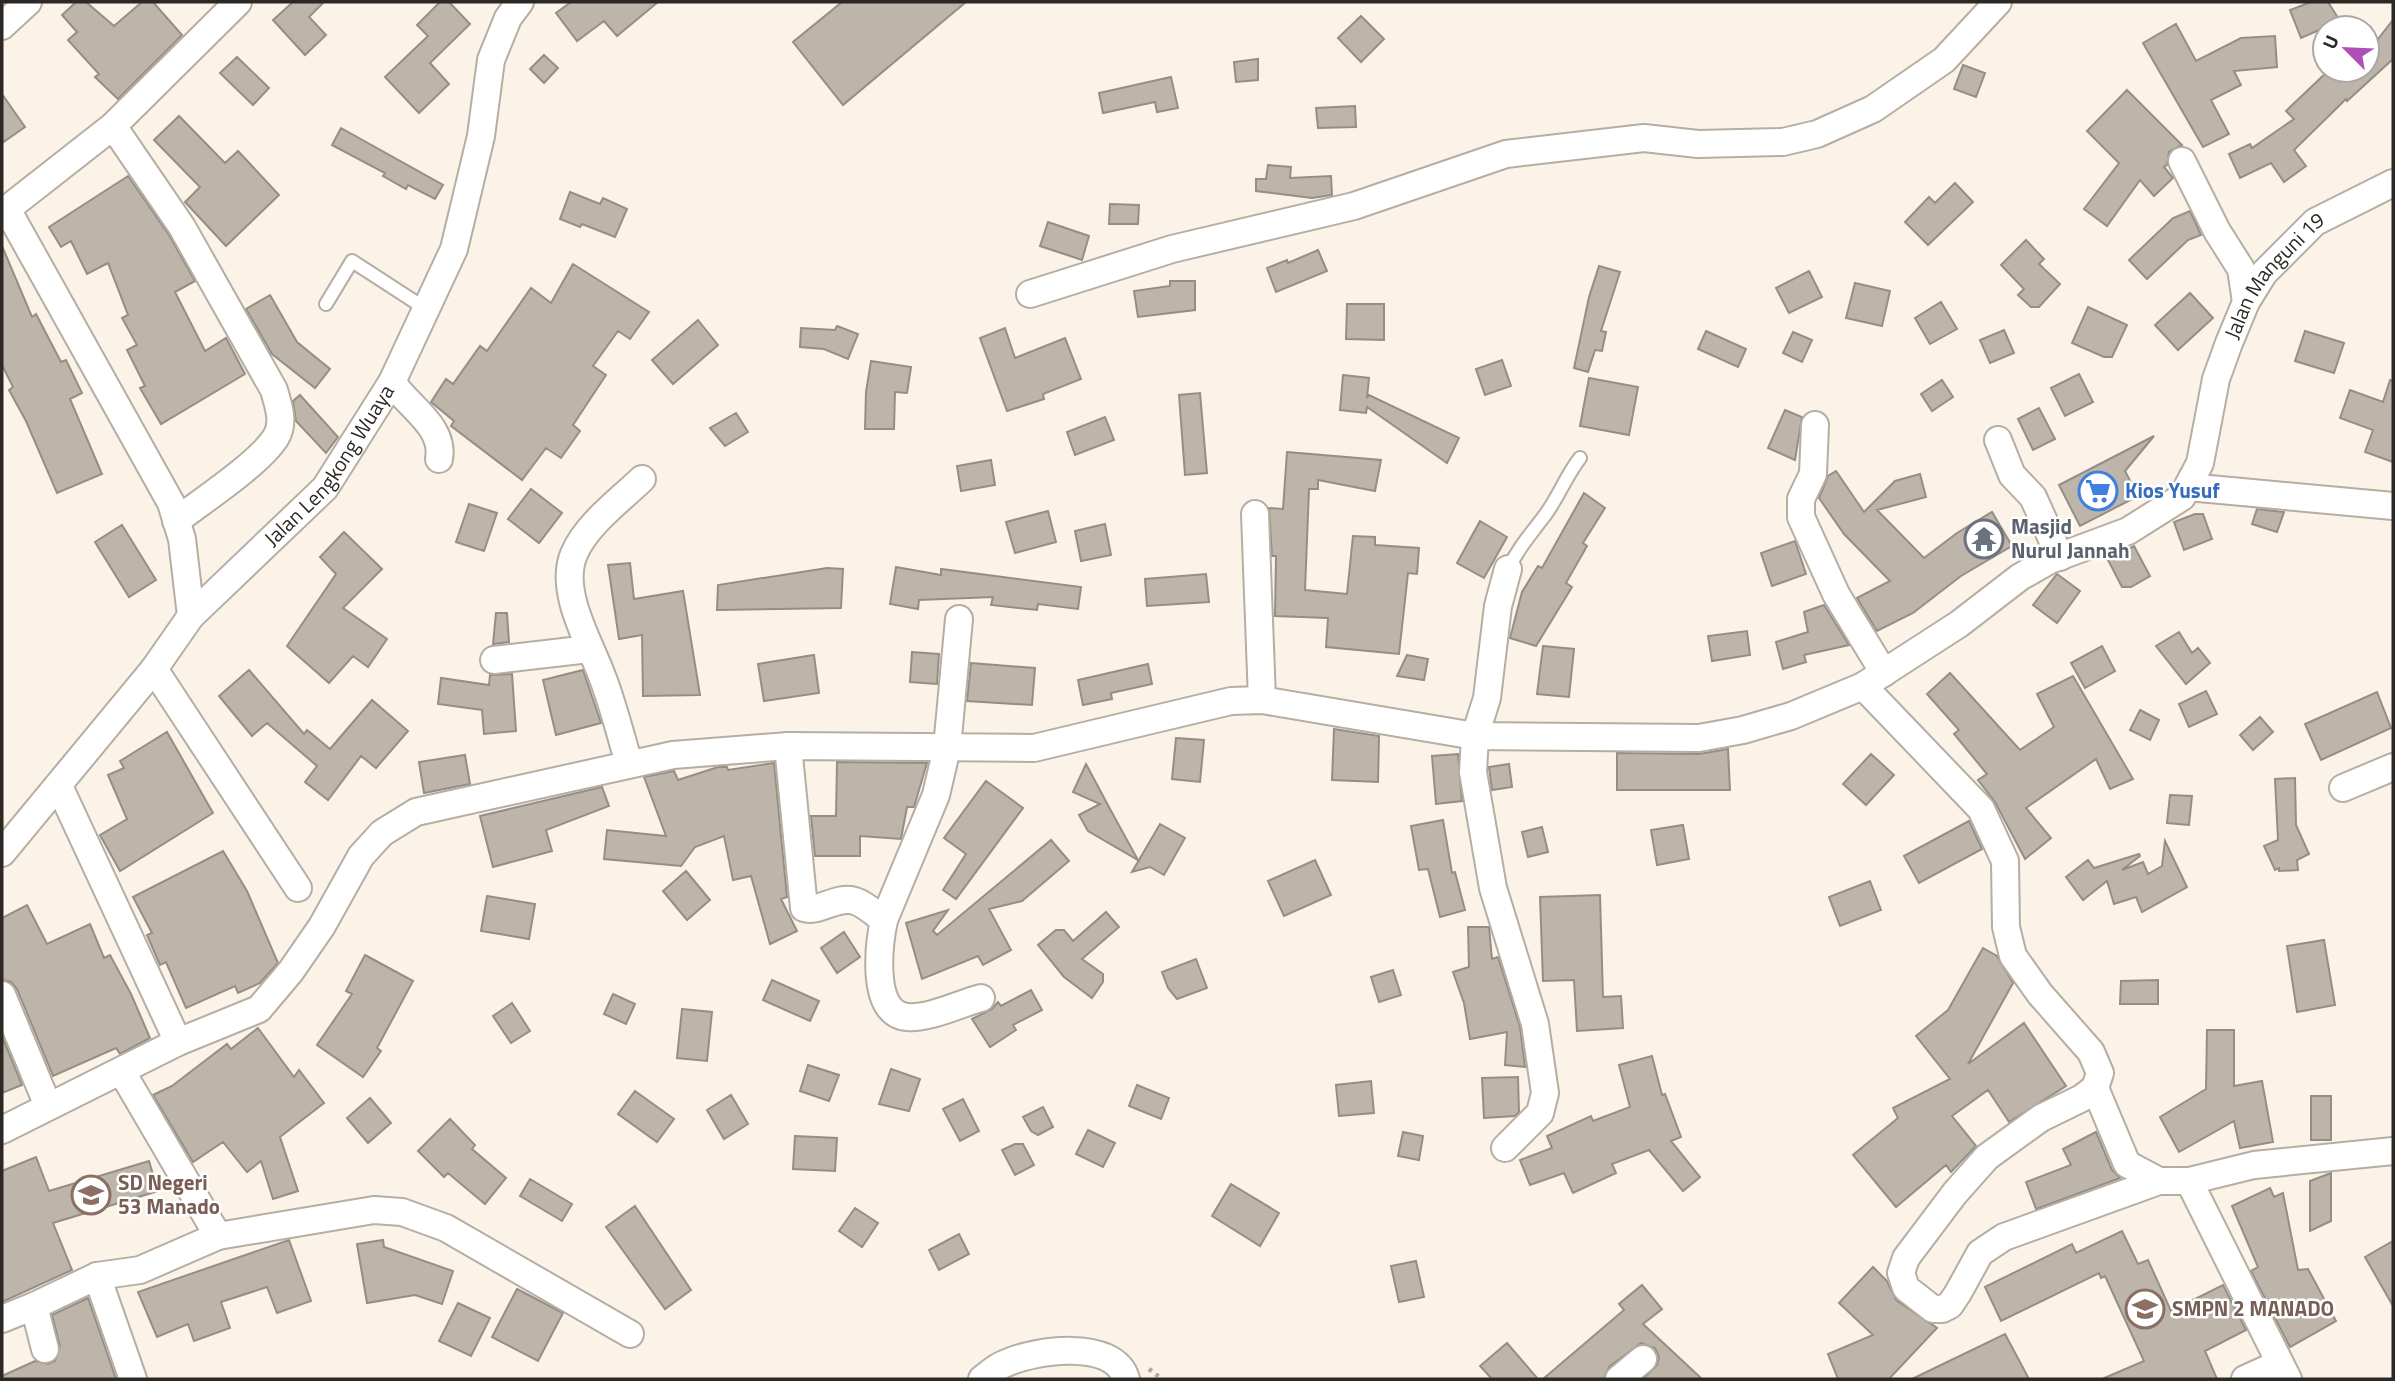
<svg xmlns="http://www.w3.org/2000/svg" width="2395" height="1381" viewBox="0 0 2395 1381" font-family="'Titillium Web',sans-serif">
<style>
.building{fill:#bdb4aa;stroke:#968e84;stroke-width:2}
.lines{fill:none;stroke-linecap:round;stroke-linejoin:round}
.lane-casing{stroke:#b6ada3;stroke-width:16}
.street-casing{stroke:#b6ada3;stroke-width:30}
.path{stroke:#afa8a0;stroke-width:4.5;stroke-dasharray:3.5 5;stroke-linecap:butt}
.lane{stroke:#fff;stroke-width:12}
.street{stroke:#fff;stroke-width:26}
.labels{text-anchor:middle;stroke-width:5;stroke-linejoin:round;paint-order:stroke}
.street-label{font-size:21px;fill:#2c2824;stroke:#fff}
.shop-label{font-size:21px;font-weight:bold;fill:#366cbe;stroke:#fff;text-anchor:start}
.worship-label{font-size:21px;font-weight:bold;fill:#5b616d;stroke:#fff;text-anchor:start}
.education-label{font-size:21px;font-weight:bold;fill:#785e54;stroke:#fff;text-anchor:start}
</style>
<rect width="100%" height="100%" fill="#fbf2e8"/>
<path class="building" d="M76,2H86L114,26L142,2H153L182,35L118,99L95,77L99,74L68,40L77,32L62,15Z
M293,2H324L309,17L326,35L305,55L273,20Z
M440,2H449L470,24L430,63L449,84L419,113L385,77L428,36L417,25Z
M571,2H658L617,36L604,21L577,41L556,13Z
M842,2H966L843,105L793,42Z
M2311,2H2328L2340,21L2301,38L2290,10Z
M1361,16L1384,39L1361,62L1338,38Z
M2393,20V59L2347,101L2346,99L2294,150L2306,166L2284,182L2271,163L2240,178L2229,154L2250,144L2252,148L2294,119L2286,111L2329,70H2367V53Z
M2176,24L2196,61L2241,38L2275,36L2277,67L2234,71L2241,85L2211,100L2229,134L2203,147L2143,43Z
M544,55L558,68L544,83L530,69Z
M237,57L269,88L253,105L220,73Z
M1258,59V80L1236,82L1234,62Z
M1963,65L1985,73L1976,97L1954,89Z
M1171,77L1178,108L1157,112L1155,102L1103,113L1099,93Z
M2127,90L2182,145L2169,152L2167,165L2164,167L2173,178L2154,196L2140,180L2107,226L2084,209L2119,163L2087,131Z
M2,94L25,127L2,143Z
M1355,106L1356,127L1318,128L1316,108Z
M179,116L225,163L238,151L279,195L226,246L185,202L200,187L154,140Z
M341,128L443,185L435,199L408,185L406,189L383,176L385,173L332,145Z
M1268,165L1291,167L1290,178L1331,176L1332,195L1312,198L1256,191V179H1266Z
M128,176L169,235L195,281L175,292L205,351L226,338L245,374L161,424L140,388L145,386L127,350L137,345L122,318L128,315L108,263L87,274L71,241L61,247L49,227Z
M1955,183L1973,202L1928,245L1905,222L1929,197L1935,203Z
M570,192L600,204L603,198L627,209L615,237L582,224L580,227L560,219Z
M1110,204L1139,205L1138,224H1109Z
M2190,211L2201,235L2188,240L2147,279L2129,260L2173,218Z
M1048,222L1089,236L1082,260L1040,246Z
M2026,240L2044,259L2039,264L2060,284L2039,307H2031L2018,295L2024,289L2001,265Z
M2,246L32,317L36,314L61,362L66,360L82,393L70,399L102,474L57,493L26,421L9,390L13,387L2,365Z
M1318,250L1327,271L1276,292L1267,268L1287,260L1288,263Z
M573,264L649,312L630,339L618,331L593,366L606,375L573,425L580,431L561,458L546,448L522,480L451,426L454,421L431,402L446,379L453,384L480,346L487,351L531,288L551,303Z
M1599,266L1620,272L1601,331L1606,332L1602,351L1595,350L1588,372L1574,368L1589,297Z
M1809,271L1822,297L1789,313L1776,288Z
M1170,281H1195V310L1138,317L1134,291L1170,286Z
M1855,283L1890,291L1882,326L1846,318Z
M2190,293L2213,318L2178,350L2155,325Z
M270,295L297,342L330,369L315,388L272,354L246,309Z
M1941,302L1957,329L1930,344L1915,318Z
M1347,304H1384V340L1346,339Z
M2088,307L2127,325L2112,357H2104L2072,343Z
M698,320L718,345L673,384L652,360Z
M837,326L858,334L848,359L824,349L800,347L801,328L835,330Z
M1005,328L1015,358L1065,338L1081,379L1043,394L1044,399L1007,411L980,338Z
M2004,330L2014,353L1990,363L1980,340Z
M1706,331L1746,349L1738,367L1698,349Z
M2305,331L2344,343L2334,373L2295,361Z
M1793,332L1812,340L1802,362L1783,353Z
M1502,360L1511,386L1485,395L1476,369Z
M871,361L911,367L907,393L895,392L894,429H865L866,392Z
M2079,374L2093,402L2065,416L2051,388Z
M1343,375L1369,378L1367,398L1369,395L1459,438L1447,463L1367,407L1366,413L1340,410Z
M1589,378L1638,387L1629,435L1580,426Z
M1942,380L1953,397L1932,411L1921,394Z
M2390,380L2393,381V462L2365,452L2373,430L2340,418L2350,390L2383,402Z
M1200,393L1207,473L1185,475L1179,395Z
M300,395L338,437L326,453L296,421L293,401Z
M2039,408L2055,439L2033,450L2018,419Z
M1785,410L1802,417L1795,460L1768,448Z
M736,413L748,432L725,446L710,428Z
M1105,417L1114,440L1075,455L1067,432Z
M2154,436L2125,471L2138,496L2080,526L2059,485Z
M1287,452L1381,460L1375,491L1318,480V489H1309L1305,590L1347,594L1353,536L1375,537V545L1419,548L1417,574L1408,573L1399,654L1326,647L1328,618L1275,616L1276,556H1272L1269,508L1283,509Z
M991,460L995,485L961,491L957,466Z
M1836,471L1864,512L1895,481L1920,474L1926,497L1877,510L1924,558L1957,533L1992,512L2012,546L1961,576L1913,613L1877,631L1857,598L1890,581L1844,534L1819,498L1828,476Z
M531,489L562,513L539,543L508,519Z
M1584,493L1605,508L1583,543L1587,546L1566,583L1572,587L1536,646L1510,638L1522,592L1538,566L1542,568Z
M469,504L497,513L484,551L456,542Z
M2257,509L2284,512L2277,532L2252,524Z
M1048,511L1056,542L1015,553L1006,522Z
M2195,514H2203L2212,539L2184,550L2174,522Z
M1480,521L1507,537L1484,578L1457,563Z
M1105,524L1111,555L1081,561L1075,531Z
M122,525L156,580L129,597L95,542Z
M344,532L382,569L343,608L387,639L368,667L353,656L329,683L287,646L336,574L320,557Z
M1795,541L1806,574L1772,586L1761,553Z
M2134,546L2150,576L2131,587H2122L2108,560Z
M630,563L634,599L683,591L700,695L643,696L642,635L619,639L608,565Z
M896,567L941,575V569L1081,587L1078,609L1038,604L1037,610L991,605L993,597L919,600L918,609L890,604Z
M827,568L843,569L841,608L717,610L718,585Z
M1206,574L1209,602L1147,606L1145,579Z
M2057,574L2080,591L2057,623L2033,605Z
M1824,605L1849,645L1804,655L1806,662L1783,669L1776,642L1808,632L1804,612Z
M496,613H507L509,642L493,644Z
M1747,631L1750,655L1712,661L1708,636Z
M2179,632L2192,653L2198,648L2210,663L2186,684L2156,646Z
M1543,646L1574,649L1569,697L1537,694Z
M2102,646L2115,671L2085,688L2071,663Z
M912,652L939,654L937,684L910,682Z
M814,655L819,693L764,701L758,664Z
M1407,655L1428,659L1424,680L1397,676Z
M971,663L1035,668L1032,705L967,701Z
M1148,664L1152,684L1111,693L1112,699L1083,705L1078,680Z
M249,670L304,734L307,730L330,749L372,700L408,731L376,768L361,756L328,800L305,782L317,766L267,723L252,736L219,696Z
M583,670L601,723L556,735L543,680Z
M1950,673L2020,750L2054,727L2037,694L2073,676L2133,779L2110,789L2096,759L2026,808L2051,838L2025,859L1995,802L1978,780L1987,774L1954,734L1959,730L1927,694Z
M512,674L516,731L484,734L482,710L438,704L441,678L489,685L490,675Z
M2206,691L2217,714L2189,727L2179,704Z
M2377,692L2391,728L2321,760L2305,724Z
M2140,710L2159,720L2150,740L2130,730Z
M2260,717L2273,732L2253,750L2240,735Z
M1334,729L1379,736L1378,782L1332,780Z
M167,732L213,813L120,871L100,835L127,819L108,775L124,768L120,761Z
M1176,738L1204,740L1200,782L1172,779Z
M1728,749L1730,790H1617V753L1699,754Z
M1458,754L1462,801L1436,804L1432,756Z
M1871,754L1894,775L1866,805L1843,784Z
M465,755L470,784L424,793L419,762Z
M837,762L927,763L914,807H907L901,839L860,836V856H815L811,816H836Z
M774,763L787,897L781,899L797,931L770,944L751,876L733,880L724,836L695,847L681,866L604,859L607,830L666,836L644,777L674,771L678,780L718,767H727L728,770Z
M1086,764L1110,809L1138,860L1088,831L1079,815L1100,804L1073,792Z
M1509,764L1512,787L1492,790L1489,767Z
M2295,778L2296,825L2309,854L2297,860L2298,870L2279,871V868L2275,870L2264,846L2278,840L2275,779Z
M986,781L1023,808L956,899L943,890L966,854L944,838Z
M602,787L609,806L546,830L552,851L493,867L480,816Z
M2170,795L2192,796L2189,825L2167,823Z
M1443,820L1452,873L1455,872L1465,910L1440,917L1428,869L1419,870L1411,826Z
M1969,821L1982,849L1919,883L1904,856Z
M1160,824L1185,838L1164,875L1150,867L1132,872Z
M1683,825L1689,859L1657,865L1651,830Z
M1542,827L1548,852L1528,857L1522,832Z
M1051,840L1069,861L1022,901L989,909L1011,950L983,965L978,956L922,979L906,923L948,910L933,931L937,935Z
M2165,841L2187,887L2142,912L2136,897L2114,904L2107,881L2083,900L2066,877L2088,860L2094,868L2139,854L2140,856L2122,870L2143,862L2148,874L2162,866Z
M223,851L247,891L278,963L260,983L238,993L235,986L186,1008L166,962L160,965L147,935L152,933L133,897Z
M1315,860L1331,895L1284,916L1268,881Z
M686,871L710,900L687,920L663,891Z
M1870,881L1881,910L1840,926L1829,897Z
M1600,895L1603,997L1621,996L1623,1028L1577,1031L1574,980L1543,981L1540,897Z
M487,896L535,904L529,939L481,931Z
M27,905L47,944L90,924L104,958L110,955L131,994L150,1038L120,1054L116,1048L53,1076L17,989L11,982L2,980V918Z
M1106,912L1119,927L1082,959L1103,974V982L1092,998L1064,977L1038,945L1056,930H1064L1073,941Z
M1468,927H1489L1492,959L1498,957L1520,1027L1525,1067L1505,1065L1507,1032L1470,1039L1464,1003L1453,972L1469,967Z
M844,932L860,957L837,973L821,948Z
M2324,940L2335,1005L2297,1012L2287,946Z
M1983,948L1997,956L2013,983L1968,1064L2024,1023L2066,1086L2009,1122L1988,1090L1952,1116L1976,1146L1951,1172L1946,1165L1896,1207L1853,1155L1898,1118L1893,1108L1950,1079L1916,1036L1948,1010Z
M365,955L413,981L377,1048L381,1051L363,1077L317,1045L352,994L346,991Z
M1196,959L1207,988L1177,999L1168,988L1162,972Z
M1393,970L1401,995L1379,1002L1371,977Z
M772,980L819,1001L810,1021L763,1000Z
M2158,980V1004H2120L2121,981Z
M1031,990L1042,1010L1013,1025L1016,1030L990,1047L972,1019L992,1009L998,1002L1001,1006Z
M613,994L635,1004L626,1024L604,1014Z
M512,1003L530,1031L511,1043L493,1016Z
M682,1009L712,1012L707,1061L677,1058Z
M258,1028L294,1077L299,1070L324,1103L280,1137L298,1191L273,1199L261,1161L247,1172L223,1142L193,1162L153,1095L172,1086L227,1044L231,1049Z
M2207,1030H2234V1086L2262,1081L2273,1142L2240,1148L2234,1121L2179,1152L2160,1117L2206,1089Z
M2,1036L22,1085L2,1093Z
M1652,1056L1662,1095L1665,1094L1681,1137L1671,1141L1700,1177L1683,1191L1649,1150L1612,1164L1616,1173L1573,1193L1564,1173L1530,1185L1520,1160L1552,1148L1547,1136L1591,1116L1593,1121L1630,1107L1619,1065Z
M808,1065L839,1075L829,1101L800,1091Z
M891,1069L920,1079L909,1111L879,1104Z
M1518,1077L1519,1112L1515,1116L1484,1118L1482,1078Z
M1371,1081L1374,1113L1339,1116L1336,1085Z
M1137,1085L1169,1098L1161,1119L1129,1106Z
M635,1091L674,1119L657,1142L618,1114Z
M731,1095L748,1124L724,1139L707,1110Z
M2311,1096H2331V1140H2311Z
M370,1098L391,1123L368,1143L347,1118Z
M963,1099L979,1131L960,1141L943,1109Z
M1043,1107L1053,1127L1038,1135L1031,1131L1023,1117Z
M450,1119L475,1145L472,1149L506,1178L485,1204L448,1173L444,1177L418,1151Z
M1088,1130L1115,1143L1103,1167L1076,1154Z
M1403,1132L1423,1136L1419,1160L1398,1156Z
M2096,1132L2112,1170L2120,1178L2036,1209L2026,1182L2071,1165L2063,1149Z
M795,1136L837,1138L835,1171L793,1169Z
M1015,1144H1023L1034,1165L1015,1175L1002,1150Z
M36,1157L49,1191L149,1161L158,1191L53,1223L72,1270L2,1302V1171Z
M2331,1173V1221L2310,1231V1181Z
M530,1179L572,1204L562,1221L520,1196Z
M1231,1184L1279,1213L1260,1246L1212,1216Z
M2270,1188L2274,1197L2283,1193L2298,1270L2308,1269L2336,1321L2290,1347L2251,1271L2258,1267L2232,1206Z
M635,1206L691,1290L665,1309L606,1227Z
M855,1208L878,1223L862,1247L839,1231Z
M2122,1231L2138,1264L2148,1260L2171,1311L2223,1285L2246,1330L2205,1351L2217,1379H2102L2144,1361L2105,1276L2101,1278L2099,1273L2001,1321L1985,1287L2072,1244L2076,1253Z
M959,1234L969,1254L939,1270L929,1250Z
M289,1240L311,1301L277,1313L267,1287L221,1302L230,1328L194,1341L188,1324L157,1337L138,1292Z
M383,1240L384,1247L453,1271L442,1304L415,1295L367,1303L357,1244Z
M2393,1241V1306L2365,1257Z
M1416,1261L1424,1297L1399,1302L1391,1266Z
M1873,1267L1887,1281L1896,1300L1937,1328L1889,1379H1838L1828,1354L1873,1335L1839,1303Z
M1642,1285L1662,1309L1643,1324L1702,1379H1643L1657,1365L1659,1357L1655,1348L1641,1343L1609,1367L1604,1379H1543L1624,1310L1619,1304Z
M517,1289L563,1313L538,1361L492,1337Z
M88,1298L116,1379H2V1376L35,1361L48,1364L55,1361L60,1346L52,1315Z
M458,1303L490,1318L471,1356L439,1341Z
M2005,1334L2029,1379H1912Z
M1507,1343L1538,1379H1492L1480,1366Z"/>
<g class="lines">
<defs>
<path id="lane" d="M326,304L352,261L426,309
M1508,569C1520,546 1527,539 1542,519C1557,501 1565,477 1580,458"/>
<g id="street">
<path d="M2,26L28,2"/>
<path d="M113,126L182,227L274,390C278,405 285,422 276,437C260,463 202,501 176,521"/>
<path d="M2182,161L2217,231L2241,269L2246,302"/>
<path d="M1030,294L1172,249L1354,206L1506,154L1644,138L1698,144L1783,142L1817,134L1873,109L1944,60L1998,2"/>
<path d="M392,382C408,407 445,426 439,459"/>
<path d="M1815,425L1813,474L1801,499V517L1836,594L1884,673"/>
<path d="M1998,440L2012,475L2033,497L2060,557"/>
<path d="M2188,487L2393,506"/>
<path d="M1255,514L1262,700"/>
<path d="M191,616L182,539L171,503L7,209L113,126L238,2"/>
<path d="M959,619L947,748L936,795L884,920C879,944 870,1014 907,1017C929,1019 959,1004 981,998"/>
<path d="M494,660L589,649"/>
<path d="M154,669L298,888"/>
<path d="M1863,686L1981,809L2005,861L2006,927L2013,956L2040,994L2091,1052L2100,1073L2095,1088L2082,1098L2041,1118L1987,1157L1955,1193L1906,1258L1901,1273L1906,1288L1933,1309H1942L1950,1305L1958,1293L1980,1253L2004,1237L2159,1181H2189"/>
<path d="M788,746L804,908C819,913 837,895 855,901C865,904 875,914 884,920"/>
<path d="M629,763C620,734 613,704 602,676C590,643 558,591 574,554C586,525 620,500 642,479"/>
<path d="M59,786L178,1042"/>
<path d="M2343,788L2393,767"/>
<path id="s1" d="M2,853L154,669L191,616L325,488L392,382L454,249L481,136L491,60L508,18L520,2"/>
<path d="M2,995L48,1106"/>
<path d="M122,1072L218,1236L374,1210L402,1212L446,1228L630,1334"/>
<path d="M2095,1088L2127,1164L2159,1181"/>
<path id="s2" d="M2,1130L178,1042L259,1009L291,971L322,926L361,856L382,833L416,812L673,755L788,746L1034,748L1231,701L1262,700L1475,736L1699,738L1743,730L1791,716L1863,686L1959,624L2020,577L2050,560L2128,531L2182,497L2200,463L2216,379L2229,343L2246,302L2264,273L2315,222L2393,183"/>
<path d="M1505,1148L1540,1113L1545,1093L1535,1024L1493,888L1473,772L1475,736L1487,698L1498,606L1508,569"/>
<path d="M97,1276L133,1379"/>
<path d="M2,1319L34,1306"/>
<path d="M45,1349L34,1306L97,1276L140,1270L218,1236"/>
<path d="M982,1379C989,1374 996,1367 1004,1364C1033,1350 1114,1338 1126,1379"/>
<path d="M1619,1379L1643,1359"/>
<path d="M2245,1379L2278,1364"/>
<path d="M2288,1379L2189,1181L2254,1165L2393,1151"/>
</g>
</defs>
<use href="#lane" class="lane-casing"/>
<use href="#street" class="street-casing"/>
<path class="path" d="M1149,1369L1162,1379"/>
<use href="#lane" class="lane"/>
<use href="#street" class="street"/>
</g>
<defs>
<symbol id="supermarket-ring" viewBox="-11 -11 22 22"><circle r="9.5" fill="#fff" stroke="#3f7fe0" stroke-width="1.5"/><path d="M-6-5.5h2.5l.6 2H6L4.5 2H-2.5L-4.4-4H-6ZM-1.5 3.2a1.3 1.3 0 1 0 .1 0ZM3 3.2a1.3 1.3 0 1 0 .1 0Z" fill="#3f7fe0"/></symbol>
<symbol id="temple-ring" viewBox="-11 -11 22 22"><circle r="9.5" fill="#fff" stroke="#6b7280" stroke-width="1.5"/><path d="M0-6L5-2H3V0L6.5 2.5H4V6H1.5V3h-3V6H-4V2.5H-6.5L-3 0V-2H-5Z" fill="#6b7280"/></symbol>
<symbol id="school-ring" viewBox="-11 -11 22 22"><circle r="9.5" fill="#fff" stroke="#8d6e63" stroke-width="1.5"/><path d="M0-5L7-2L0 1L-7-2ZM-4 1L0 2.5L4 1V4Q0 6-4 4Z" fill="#8d6e63"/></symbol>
</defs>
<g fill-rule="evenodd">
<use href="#supermarket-ring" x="2076" y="469" width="44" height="44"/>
<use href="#temple-ring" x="1962" y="517" width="44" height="44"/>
<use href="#school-ring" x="69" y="1173" width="44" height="44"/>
<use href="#school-ring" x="2123" y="1287" width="44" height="44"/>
</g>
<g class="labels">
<g class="street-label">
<text dy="7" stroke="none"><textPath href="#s2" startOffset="2628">Jalan Manguni 19</textPath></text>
<text dy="7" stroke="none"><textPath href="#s1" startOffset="509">Jalan Lengkong Wuaya</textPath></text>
</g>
<g class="shop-label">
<text x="2125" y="498">Kios Yusuf</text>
</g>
<g class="worship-label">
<text x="2011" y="534">Masjid<tspan x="2011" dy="24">Nurul Jannah</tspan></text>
</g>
<g class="education-label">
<text x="118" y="1190">SD Negeri<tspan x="118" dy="24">53 Manado</tspan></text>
<text x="2172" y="1316">SMPN 2 MANADO</text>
</g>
</g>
<rect width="2395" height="1381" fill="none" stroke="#2c2824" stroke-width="7"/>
<g transform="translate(2346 49) rotate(294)"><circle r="33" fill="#ffffff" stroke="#aba9a7" stroke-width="2"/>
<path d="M0-5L12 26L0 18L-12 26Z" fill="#af50b9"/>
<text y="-10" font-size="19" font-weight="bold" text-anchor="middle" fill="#2c2824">U</text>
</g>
</svg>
